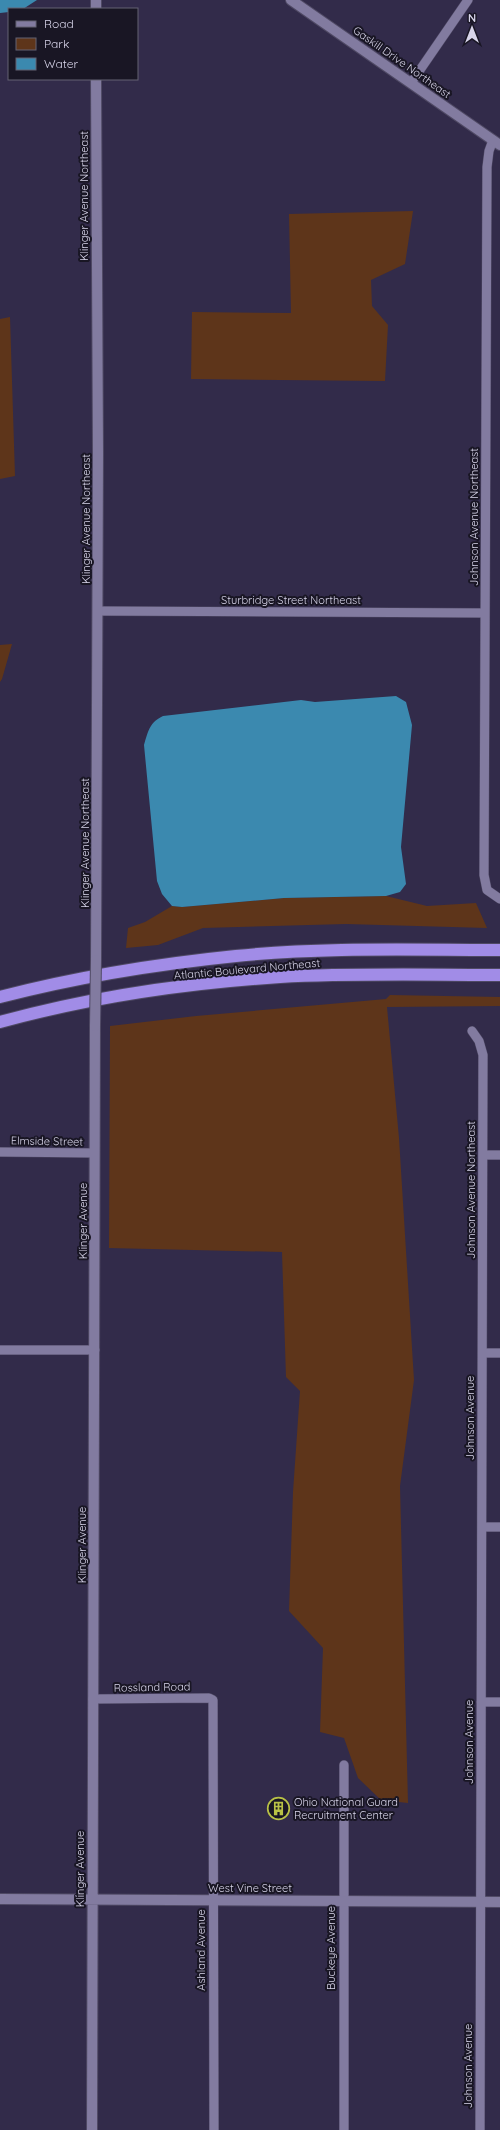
<svg xmlns="http://www.w3.org/2000/svg" width="500" height="2130" viewBox="0 0 500 2130" font-family="Quicksand,sans-serif">
<style>
.green{fill:#5e351a}
.water{fill:#3b89af}
.lines{fill:none;stroke-linecap:round;stroke-linejoin:round}
.minor-casing{stroke:#4f4964;stroke-width:10}
.tertiary-casing{stroke:#4f4964;stroke-width:12}
.secondary-casing{stroke:#4f4964;stroke-width:12}
.motorway-casing{stroke:#4f4964;stroke-width:14}
.minor{stroke:#827ba0;stroke-width:9}
.tertiary{stroke:#827ba0;stroke-width:10}
.secondary{stroke:#827ba0;stroke-width:10}
.motorway{stroke:#a18ce7;stroke-width:12}
.tertiary-bridge-casing{stroke:#4f4964;stroke-width:12;stroke-linecap:butt}
.tertiary-bridge{stroke:#827ba0;stroke-width:10}
.labels{text-anchor:middle;stroke-width:4;stroke-linejoin:round;paint-order:stroke}
.street-label{font-size:11px;fill:#d8d5ea;stroke:#191624}
.poi-label{font-size:11px;fill:#d8d5ea;stroke:#191624;text-anchor:start}
</style>
<rect width="100%" height="100%" fill="#322b4a"/>
<path class="green" d="M413,211L405,264L371,280L372,306L388,325L385,381L191,379L192,312L291,313L289,214Z
M10,317L15,476L0,479V319Z
M12,644L2,679L0,682V645Z
M386,896L427,906L476,903L487,928L346,924L203,928L158,945L126,948L128,928L145,922L172,906L182,907L284,898Z
M390,995L500,997V1006L387,1007L399,1138L414,1380L400,1486L408,1803L381,1800L358,1778L344,1738L320,1732L323,1648L289,1611L293,1492L300,1391L286,1377L282,1252L109,1248L110,1026L196,1016L386,999Z"/>
<path class="water" d="M0,0H37L23,9H9V12L0,13Z
M396,696L406,702L412,725L401,847L406,884L400,892L386,896L284,898L182,907L172,906L162,894L157,881L144,745C148,731 150,722 163,716L301,700L315,702Z"/>
<g class="lines">
<defs>
<path id="minor" d="M411,83L468,0
M493,140L489,151L487,167L484,875L487,890L500,899
M98,611L485,613
M472,1031L479,1041L483,1055L480,2130
M0,1152L94,1153
M483,1155H500
M0,1350H95
M483,1353H500
M482,1527H500
M93,1699L209,1698L213,1700L214,2130
M481,1702H500
M344,1765V2130"/>
<path id="tertiary" d="M96,0V9
M96,79L98,453L96,960
M0,1899L500,1902
M92,2130L95,1026"/>
<path id="secondary" d="M291,0L500,145"/>
<path id="motorway" d="M0,997C77,977 157,964 236,956C324,947 412,950 500,950
M0,1022C91,997 186,983 280,977C353,973 427,975 500,975"/>
</defs>
<use href="#minor" class="minor-casing"/>
<use href="#tertiary" class="tertiary-casing"/>
<use href="#secondary" class="secondary-casing"/>
<use href="#motorway" class="motorway-casing"/>
<use href="#minor" class="minor"/>
<use href="#tertiary" class="tertiary"/>
<use href="#secondary" class="secondary"/>
<use href="#motorway" class="motorway"/>
<defs>
<path id="tertiary-bridge" d="M95,1026L96,960"/>
</defs>
<use href="#tertiary-bridge" class="tertiary-bridge-casing"/>
<use href="#tertiary-bridge" class="tertiary-bridge"/>
</g>
<defs>
<symbol id="building-ring" viewBox="-11 -11 22 22"><circle r="9.5" fill="#191624" stroke="#b8c146" stroke-width="1.5"/><path d="M-4-6H4V6H1V3H-1V6H-4ZM-2.5-4.3h1.7v1.8h-1.7ZM.8-4.3h1.7v1.8H.8ZM-2.5-1h1.7V.8h-1.7ZM.8-1h1.7V.8H.8Z" fill="#b8c146"/></symbol>
</defs>
<g fill-rule="evenodd">
<use href="#building-ring" x="266" y="1796" width="25" height="25"/>
</g>
<g class="labels">
<g class="street-label">
<text transform="translate(402 62) rotate(35)" y="4">Gaskill Drive Northeast</text>
<text transform="translate(84 196) rotate(-90)" y="4">Klinger Avenue Northeast</text>
<text transform="translate(474 517) rotate(-90)" y="4">Johnson Avenue Northeast</text>
<text transform="translate(86 519) rotate(-90)" y="4">Klinger Avenue Northeast</text>
<text x="291" y="604">Sturbridge Street Northeast</text>
<text transform="translate(85 843) rotate(-90)" y="4">Klinger Avenue Northeast</text>
<text transform="translate(247 969) rotate(-5)" y="4">Atlantic Boulevard Northeast</text>
<text transform="translate(47 1141) rotate(1)" y="4">Elmside Street</text>
<text transform="translate(471 1190) rotate(-90)" y="4">Johnson Avenue Northeast</text>
<text transform="translate(83 1221) rotate(-90)" y="4">Klinger Avenue</text>
<text transform="translate(470 1418) rotate(-90)" y="4">Johnson Avenue</text>
<text transform="translate(82 1545) rotate(-90)" y="4">Klinger Avenue</text>
<text transform="translate(152 1687) rotate(-1)" y="4">Rossland Road</text>
<text transform="translate(469 1742) rotate(-90)" y="4">Johnson Avenue</text>
<text transform="translate(80 1869) rotate(-90)" y="4">Klinger Avenue</text>
<text x="250" y="1892">West Vine Street</text>
<text transform="translate(331 1948) rotate(-90)" y="4">Buckeye Avenue</text>
<text transform="translate(201 1950) rotate(-90)" y="4">Ashland Avenue</text>
<text transform="translate(468 2066) rotate(-90)" y="4">Johnson Avenue</text>
</g>
<g class="poi-label">
<text x="294" y="1806">Ohio National Guard<tspan x="294" dy="13">Recruitment Center</tspan></text>
</g>
</g>
<rect x="8" y="8" width="130" height="72" fill="#191624" stroke="#656273"/>
<rect x="16" y="21" width="20" height="6" fill="#827ba0" stroke="#656273"/>
<text x="44" y="28" font-size="12" fill="#d8d5ea">Road</text>
<rect x="16" y="38" width="20" height="12" fill="#5e351a" stroke="#656273"/>
<text x="44" y="48" font-size="12" fill="#d8d5ea">Park</text>
<rect x="16" y="58" width="20" height="12" fill="#3b89af" stroke="#656273"/>
<text x="44" y="68" font-size="12" fill="#d8d5ea">Water</text>
<g transform="translate(472 28)" stroke="#191624" stroke-width="3" paint-order="stroke">
<path d="M0-3L7 15L0 10L-7 15Z" fill="#d8d5ea"/>
<text y="-6" font-size="11" font-weight="bold" text-anchor="middle" fill="#d8d5ea">N</text>
</g>
</svg>
